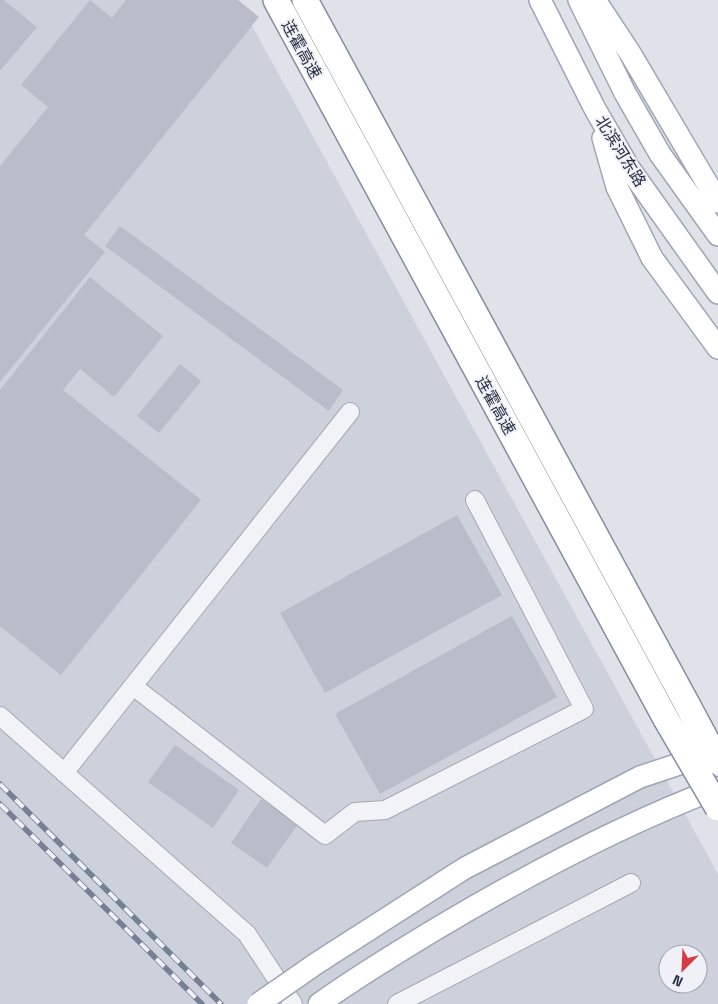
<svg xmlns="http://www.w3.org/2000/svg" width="718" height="1004" viewBox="0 0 718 1004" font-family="'Space Grotesk','Noto Sans SC',sans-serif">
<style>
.built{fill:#cdd1db;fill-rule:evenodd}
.building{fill:#b9bdc9}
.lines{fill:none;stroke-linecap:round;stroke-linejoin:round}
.minor-casing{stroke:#a4a8b3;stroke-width:20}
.major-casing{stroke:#9da5b6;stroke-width:24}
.highway-casing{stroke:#858da1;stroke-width:28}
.minor{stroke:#f2f3f7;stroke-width:18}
.major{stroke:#fff;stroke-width:21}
.highway{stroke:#fff;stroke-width:25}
.rail-casing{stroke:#777f94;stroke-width:5.5}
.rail{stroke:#eff1f7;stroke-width:4;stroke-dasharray:11;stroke-linecap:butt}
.major-bridge-casing{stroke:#9da5b6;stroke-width:24;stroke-linecap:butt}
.highway-bridge-casing{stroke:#858da1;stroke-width:28;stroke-linecap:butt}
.major-bridge{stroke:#fff;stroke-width:21}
.highway-bridge{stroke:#fff;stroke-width:25}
.labels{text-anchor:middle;stroke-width:4;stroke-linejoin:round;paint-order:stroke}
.street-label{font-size:16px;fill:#272e41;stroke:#eff1f7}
</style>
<rect width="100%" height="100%" fill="#dfe2e9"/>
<path class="built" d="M0,0H238L718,874V1004H0ZM668,954H698V984H668Z"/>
<path class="building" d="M0,0H4L37,27L0,71Z
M90,0L112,18L126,0H238L259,17L84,235L105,252L0,382V166L48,107L21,85Z
M120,226L343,390L329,411L105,246Z
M90,277L163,336L114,397L80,369L63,390L201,500L61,675L0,626V390Z
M180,364L201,381L159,433L137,416Z
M457,515L502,595L325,693L280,613Z
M512,616L557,697L380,794L335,714Z
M175,745L239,790L213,828L148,782Z
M261,799L298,824L267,868L231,843Z"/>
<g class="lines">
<defs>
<path id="minor" d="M133,686L325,835L355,812L385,810L584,709L475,500
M0,716L247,934L293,1004
M64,773L350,412
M397,1004L631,883"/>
<path id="major" d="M540,0L595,109L629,168L718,293
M579,0L625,93L660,154L718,235
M595,0L630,53L718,202
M603,138L617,187L652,258L718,348
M640,777L706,755
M319,1004C355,978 393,955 431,932C523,877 618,826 718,788"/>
<path id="highway" d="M276,0L666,719
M305,0L688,706"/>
</defs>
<use href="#minor" class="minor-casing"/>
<use href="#major" class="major-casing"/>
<use href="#highway" class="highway-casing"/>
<use href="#minor" class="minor"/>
<use href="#major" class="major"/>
<use href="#highway" class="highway"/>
<defs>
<path id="rail" d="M0,784L221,1004
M0,804L202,1004"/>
</defs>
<use href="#rail" class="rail-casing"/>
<use href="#rail" class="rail"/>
<defs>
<path id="major-bridge" d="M258,1004L317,963L465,868L640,777"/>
<path id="highway-bridge" d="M688,706L718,762
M666,719L718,808"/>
</defs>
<use href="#major-bridge" class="major-bridge-casing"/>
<use href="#highway-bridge" class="highway-bridge-casing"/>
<use href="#major-bridge" class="major-bridge"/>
<use href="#highway-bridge" class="highway-bridge"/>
</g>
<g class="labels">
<g class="street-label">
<text transform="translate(302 49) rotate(61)" y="6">连霍高速</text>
<text transform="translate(621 151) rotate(58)" y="6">北滨河东路</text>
<text transform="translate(496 405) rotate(61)" y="6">连霍高速</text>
</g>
</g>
<g transform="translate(683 969) rotate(204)"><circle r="24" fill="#eff1f7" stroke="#9fa3ae"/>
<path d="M0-4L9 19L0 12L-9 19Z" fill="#d63c44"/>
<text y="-8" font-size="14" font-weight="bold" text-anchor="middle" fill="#272e41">N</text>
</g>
</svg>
